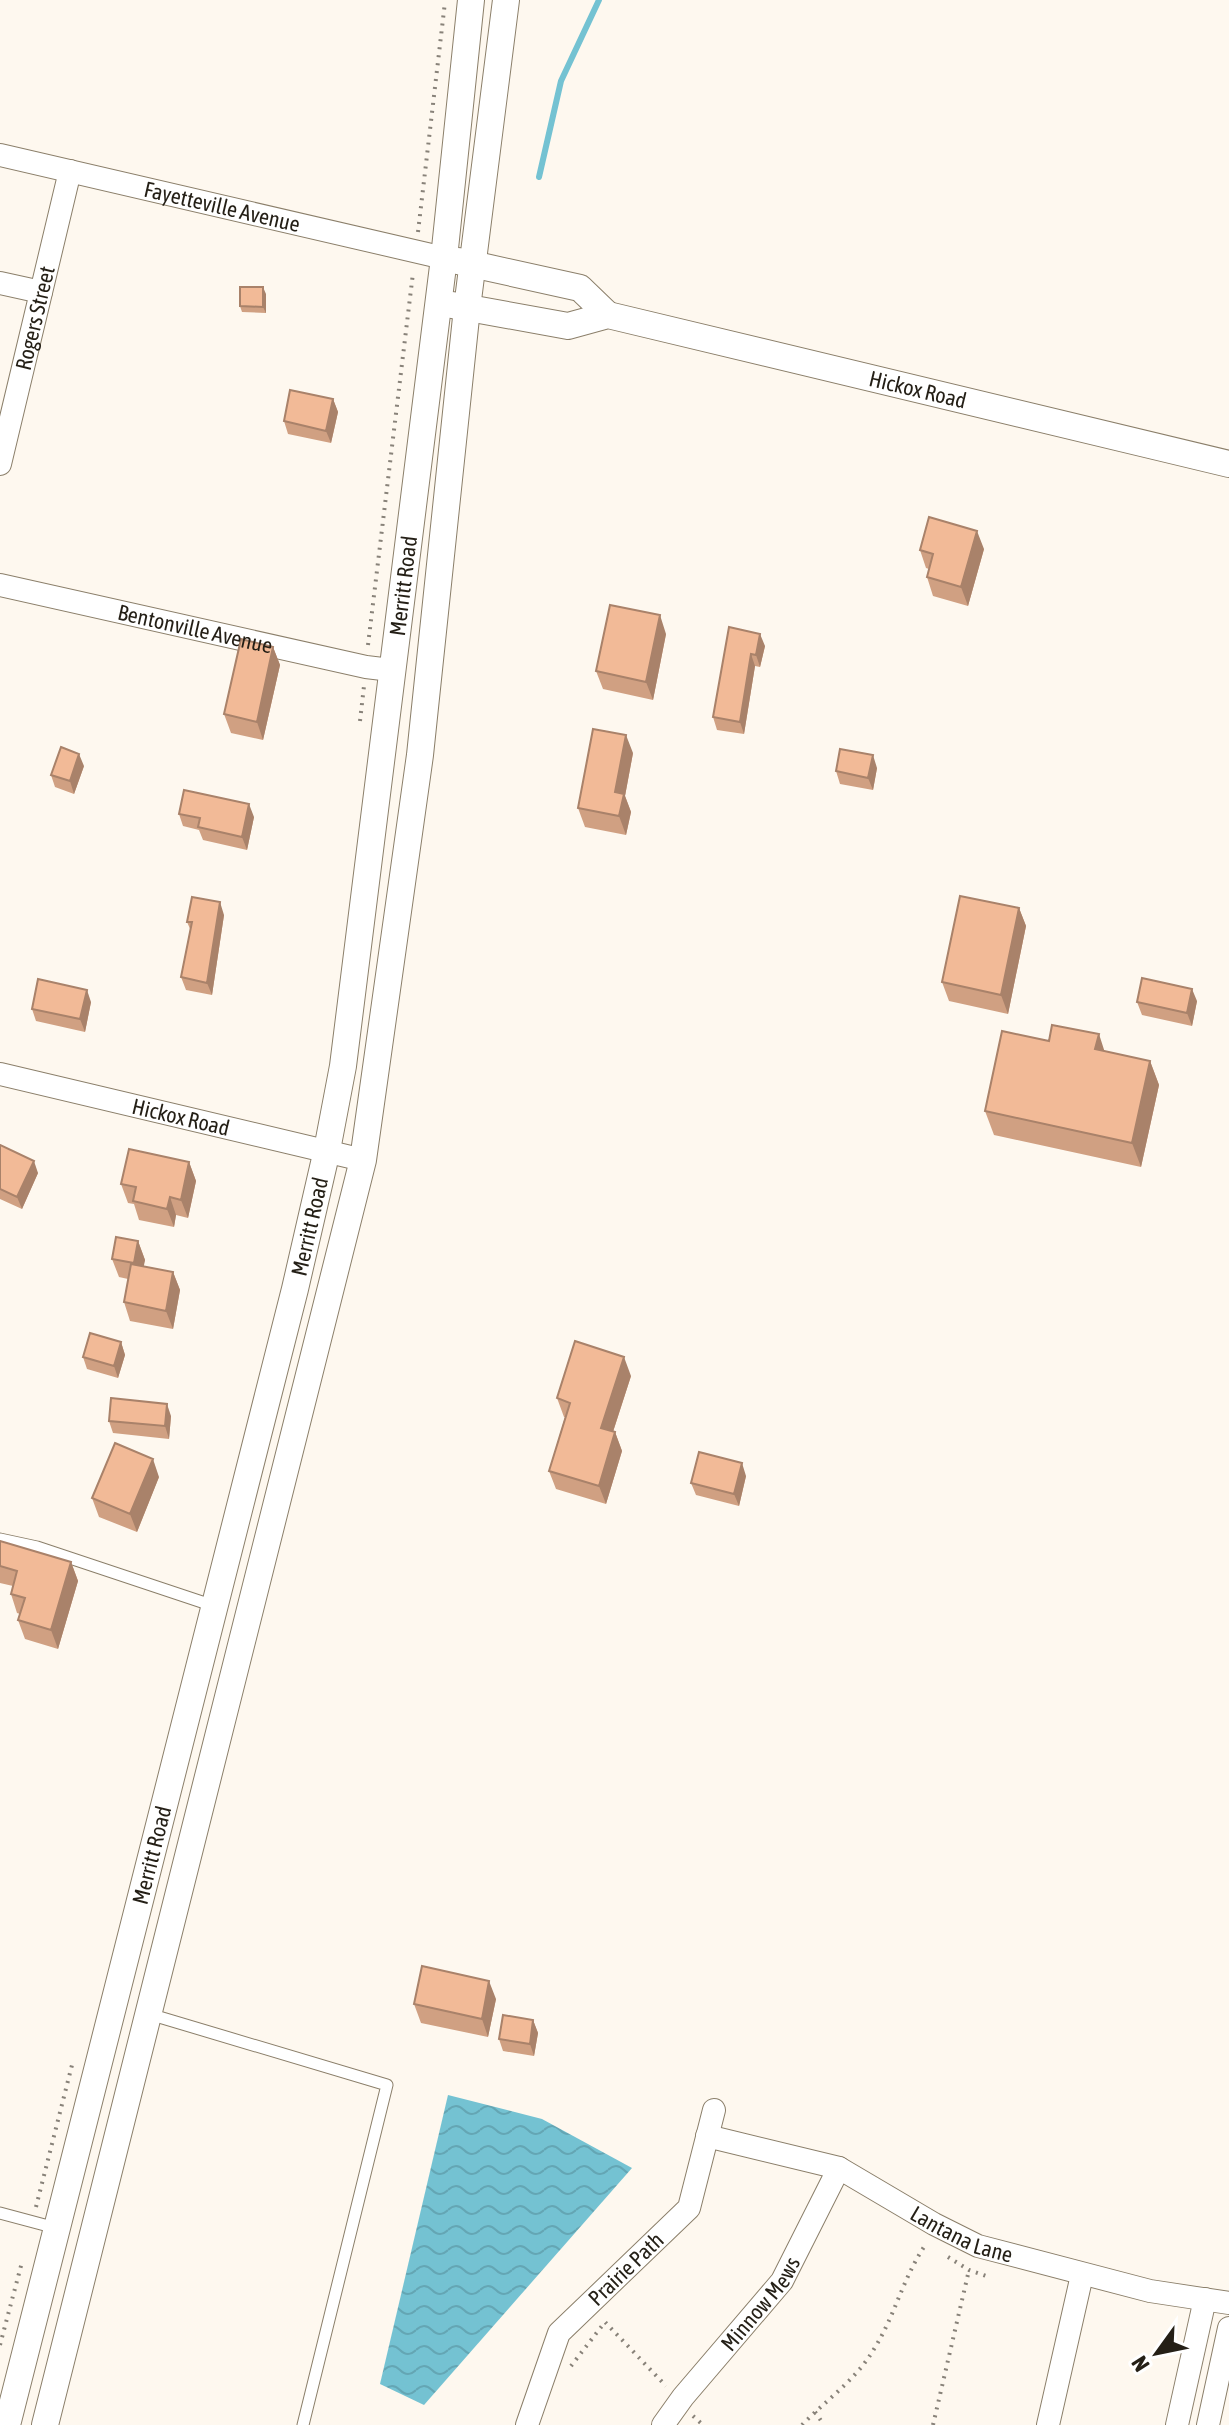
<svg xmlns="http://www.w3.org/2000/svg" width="1229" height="2425" viewBox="0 0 1229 2425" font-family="'Asap Condensed',sans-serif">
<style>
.water{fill:url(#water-waves)}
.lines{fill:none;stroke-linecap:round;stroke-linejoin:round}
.stream{stroke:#74c2d2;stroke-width:6}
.service-casing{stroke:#8b7f6a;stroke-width:13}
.minor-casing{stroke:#8b7f6a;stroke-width:24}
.tertiary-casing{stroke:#8b7f6a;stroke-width:28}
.path{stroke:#888279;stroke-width:4;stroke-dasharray:2 6;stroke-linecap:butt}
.service{stroke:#fff;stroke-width:11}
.minor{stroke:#fff;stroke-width:22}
.tertiary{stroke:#fff;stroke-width:26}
.wall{fill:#d0a082}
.shaded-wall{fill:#a9826a}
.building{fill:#f2ba97;stroke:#a9826a;stroke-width:2}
.labels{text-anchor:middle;stroke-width:8;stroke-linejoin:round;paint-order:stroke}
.street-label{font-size:22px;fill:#241f16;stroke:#fff}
</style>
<defs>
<pattern id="water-waves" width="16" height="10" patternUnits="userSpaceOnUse" patternTransform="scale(2)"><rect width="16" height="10" fill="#74c2d2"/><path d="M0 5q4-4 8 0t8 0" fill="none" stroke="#64a6b4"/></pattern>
</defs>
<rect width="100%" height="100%" fill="#fef8ef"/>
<path class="water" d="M448,2095L542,2119L632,2168L424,2405L380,2384Z"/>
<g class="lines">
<path class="stream" d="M539,177L561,81L599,0"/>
<defs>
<path id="service" d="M0,1539L37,1547L214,1606
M149,2014L387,2085L303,2425
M0,2213L56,2228"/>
<g id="minor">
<path id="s1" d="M0,155L444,258"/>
<path d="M0,283L41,292"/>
<path id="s2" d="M0,464L70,171"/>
<path id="s3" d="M0,585L366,667L391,670"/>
<path id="s4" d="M0,1074L363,1160"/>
<path id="s5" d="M707,2136L839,2168L934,2224L978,2246L1150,2291L1229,2303"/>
<path id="s6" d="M527,2425L559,2333L689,2208L714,2110"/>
<path id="s7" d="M663,2425L683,2397L782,2281L839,2168"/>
<path d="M1048,2425L1082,2275"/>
<path d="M1177,2425L1205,2299"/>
<path d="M1208,2425L1229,2328"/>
</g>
<g id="tertiary">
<path d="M458,261L580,288L608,315"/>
<path id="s8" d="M452,305L568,326L608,315L1229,464"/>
<path id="s9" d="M7,2425L295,1289L327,1150L343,1066L444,258L471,0"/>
<path d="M45,2425L363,1160L420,755L467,308L506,0"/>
</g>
</defs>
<use href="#service" class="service-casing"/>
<use href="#minor" class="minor-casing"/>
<use href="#tertiary" class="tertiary-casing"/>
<path class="path" d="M418,232L445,2
M368,645L413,273
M360,721L364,686
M36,2207L73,2061
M948,2257L969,2270L989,2277
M0,2345L22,2262
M571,2366L605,2322L666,2386
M815,2412L824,2425
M693,2416L703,2425
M802,2425C826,2400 856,2380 874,2349C895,2316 903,2277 926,2244
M933,2425L969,2270"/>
<use href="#service" class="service"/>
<use href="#minor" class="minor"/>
<use href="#tertiary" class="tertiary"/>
</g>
<path class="wall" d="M266,294V313L242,312L240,306Z
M333,399L338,412L331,443L288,434L284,421Z
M984,549L968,606L933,596L927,577L929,569L926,568L920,550Z
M729,627L765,646L760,667L755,666L744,734L717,730L713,717Z
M666,634L653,700L603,689L596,671Z
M273,647L280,665L263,740L231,733L224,714Z
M633,753L625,796L631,812L626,835L585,827L578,808Z
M84,766L74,794L55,787L51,775Z
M877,768L873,790L840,784L836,771Z
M179,814L254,817L247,850L203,840L199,830L183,826Z
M1019,908L1026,926L1008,1014L949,1001L942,982Z
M224,915L212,995L186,990L181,977L191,931L187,922Z
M1197,1001L1192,1026L1142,1015L1137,1002Z
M91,1002L85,1032L36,1021L32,1009Z
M1049,1041L1150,1061L1159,1085L1141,1167L994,1135L985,1111Z
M0,1145L38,1173L22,1209L0,1199Z
M189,1162L196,1181L188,1218L176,1215L174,1227L139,1220L134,1204L128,1203L121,1184Z
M138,1241L145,1260L143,1266L173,1272L180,1290L173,1329L130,1321L124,1302L128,1279L119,1277L112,1259Z
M121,1342L125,1355L118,1378L87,1369L83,1357Z
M631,1376L613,1432H615L622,1451L606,1504L556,1489L549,1471L565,1417H564L557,1398Z
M171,1416L169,1439L113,1433L109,1421Z
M746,1476L739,1506L696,1495L691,1483Z
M159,1477L137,1532L99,1517L92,1498Z
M0,1541L71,1562L78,1581L58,1649L25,1639L18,1620L20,1614L17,1613L11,1594L13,1586L0,1583Z
M496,1999L488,2037L421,2023L414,2004Z
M533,2020L538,2033L534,2056L503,2051L499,2039Z"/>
<path class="shaded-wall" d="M263,287L266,294V313L263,307Z
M333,399L338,412L331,443L326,431Z
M977,531L984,549L968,606L961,587Z
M660,615L666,634L653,700L646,682Z
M760,634L765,646L760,667L756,655Z
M273,647L280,665L263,740L257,722Z
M751,654L755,666L744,734L740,722Z
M626,735L633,753L625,796L631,812L626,835L619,816L615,792Z
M79,754L84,766L74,794L70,781Z
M873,755L877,768L873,790L868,778Z
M249,804L254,817L247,850L242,837Z
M220,902L224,915L212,995L207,983Z
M1019,908L1026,926L1008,1014L1001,995Z
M1192,989L1197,1001L1192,1026L1187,1013Z
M87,990L91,1002L85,1032L80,1019Z
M1099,1034L1107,1059L1095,1049Z
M1150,1061L1159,1085L1141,1167L1132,1143Z
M34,1161L38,1173L22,1209L17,1197Z
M189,1162L196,1181L188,1218L181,1200Z
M170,1197L176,1215L174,1227L167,1209Z
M138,1241L145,1260L141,1281L134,1263Z
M173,1272L180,1290L173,1329L166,1311Z
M121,1342L125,1355L118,1378L114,1366Z
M624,1357L631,1376L608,1447L601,1428Z
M167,1404L171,1416L169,1439L165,1426Z
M615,1432L622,1451L606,1504L599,1486Z
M153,1459L159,1477L137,1532L130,1514Z
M742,1463L746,1476L739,1506L734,1494Z
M71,1562L78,1581L58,1649L51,1630Z
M489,1981L496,1999L488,2037L482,2019Z
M533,2020L538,2033L534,2056L530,2044Z"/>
<path class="building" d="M240,287H263V307L240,306Z
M290,390L333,399L326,431L284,421Z
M929,517L977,531L961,587L927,577L933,554L920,550Z
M610,605L660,615L646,682L596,671Z
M729,627L760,634L756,655L751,654L740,722L713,717Z
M241,639L273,647L257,722L224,714Z
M593,729L626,735L615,792L624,794L619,816L578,808Z
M61,747L79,754L70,781L51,775Z
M840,749L873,755L868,778L836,771Z
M184,790L249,804L242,837L198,827L200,818L179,814Z
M960,896L1019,908L1001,995L942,982Z
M192,897L220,902L207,983L181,977L192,922H187Z
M1142,978L1192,989L1187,1013L1137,1002Z
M38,979L87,990L80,1019L32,1009Z
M1052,1025L1099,1034L1095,1049L1150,1061L1132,1143L985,1111L1002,1031L1049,1041Z
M0,1145L34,1161L17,1197L0,1189Z
M129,1149L189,1162L181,1200L170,1197L167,1209L133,1201L136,1187L121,1184Z
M116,1237L138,1241L134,1263L112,1259Z
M131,1264L173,1272L166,1311L124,1302Z
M90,1333L121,1342L114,1366L83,1357Z
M575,1341L624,1357L601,1428L615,1432L599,1486L549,1471L570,1403L557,1398Z
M111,1398L167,1404L165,1426L109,1421Z
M115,1443L153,1459L130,1514L92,1498Z
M699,1452L742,1463L734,1494L691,1483Z
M0,1541L71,1562L51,1630L18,1620L25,1598L11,1594L17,1571L0,1566Z
M422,1966L489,1981L482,2019L414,2004Z
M503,2015L533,2020L530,2044L499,2039Z"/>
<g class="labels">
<g class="street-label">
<text dy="8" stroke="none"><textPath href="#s1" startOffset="228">Fayetteville Avenue</textPath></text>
<text dy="8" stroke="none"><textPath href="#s2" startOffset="150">Rogers Street</textPath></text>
<text dy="8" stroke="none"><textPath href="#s8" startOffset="478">Hickox Road</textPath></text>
<text dy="8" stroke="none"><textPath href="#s9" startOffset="1884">Merritt Road</textPath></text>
<text dy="8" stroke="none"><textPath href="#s3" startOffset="200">Bentonville Avenue</textPath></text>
<text dy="8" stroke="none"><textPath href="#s4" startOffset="186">Hickox Road</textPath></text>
<text dy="8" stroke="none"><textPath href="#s9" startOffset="1236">Merritt Road</textPath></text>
<text dy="8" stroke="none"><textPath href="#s9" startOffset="588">Merritt Road</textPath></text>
<text dy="8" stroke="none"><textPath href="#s5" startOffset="276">Lantana Lane</textPath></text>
<text dy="8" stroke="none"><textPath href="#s6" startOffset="190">Prairie Path</textPath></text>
<text dy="8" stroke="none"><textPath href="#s7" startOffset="156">Minnow Mews</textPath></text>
</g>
</g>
<g transform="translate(1157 2353) rotate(237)" stroke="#ffffff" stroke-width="6" paint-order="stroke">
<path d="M0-6L14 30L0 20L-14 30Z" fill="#241f16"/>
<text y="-12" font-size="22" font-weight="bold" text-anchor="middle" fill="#241f16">N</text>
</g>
</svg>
